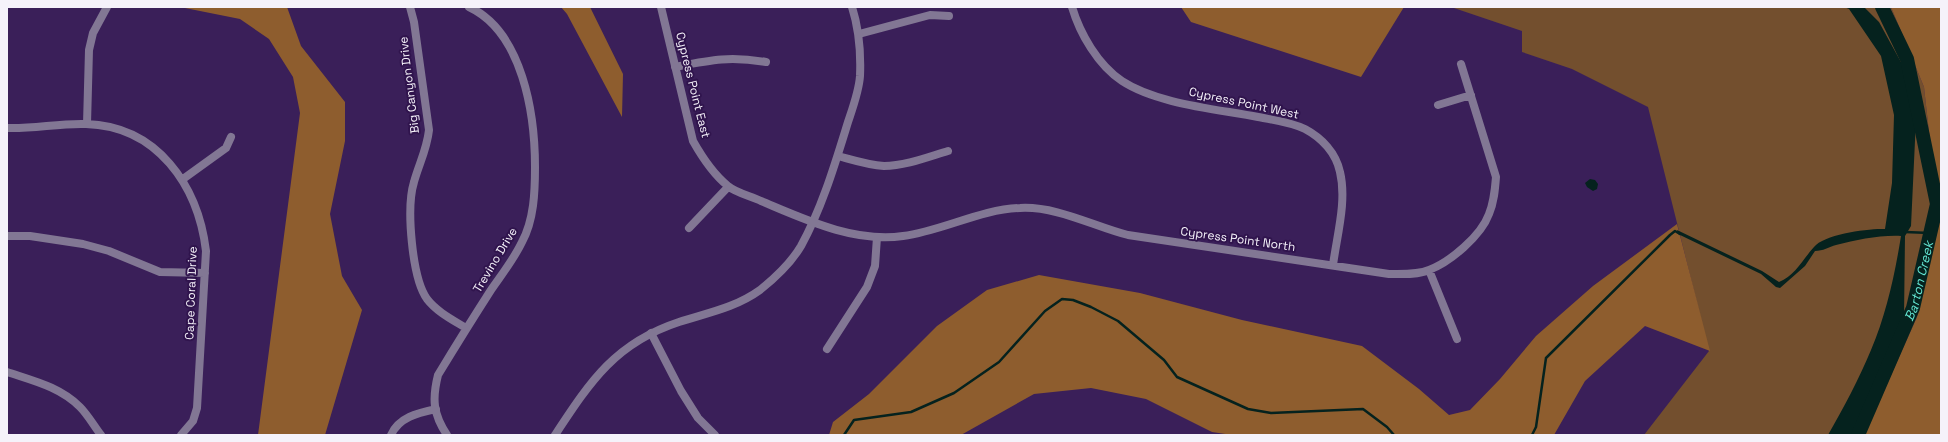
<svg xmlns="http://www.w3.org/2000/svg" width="1948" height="442" viewBox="0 0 1948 442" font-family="'Space Grotesk',sans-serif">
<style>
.green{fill:#734f2e}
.forest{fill:#8e5d2e}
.water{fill:#05221e}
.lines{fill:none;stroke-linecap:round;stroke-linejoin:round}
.stream{stroke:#05221e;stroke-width:2.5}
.river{stroke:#05221e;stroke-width:14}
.minor{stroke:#827794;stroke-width:8}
.tertiary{stroke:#827794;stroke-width:8}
.labels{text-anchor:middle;stroke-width:4;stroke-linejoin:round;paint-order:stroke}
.street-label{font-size:12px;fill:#f5f2fa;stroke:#30144d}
.water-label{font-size:13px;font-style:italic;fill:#63e6d3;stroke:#30144d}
</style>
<rect width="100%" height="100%" fill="#3a1f59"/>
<path class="green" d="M1451,7H1891L1924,87L1937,204L1917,317L1864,435H1644L1709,351L1648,107L1572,69L1522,52V31Z"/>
<path class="forest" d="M180,7H287L301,46L345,102V141L330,214L342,276L362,310L325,435H258L300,113L293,77L269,39L240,19Z
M561,7H590L623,74L622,117L567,14Z
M1181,7H1404L1361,77L1191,22Z
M1891,7H1941V435H1864L1917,317L1937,204L1924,87Z
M1677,224L1710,351L1645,326L1585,381L1554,435H1232L1212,432L1146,399L1091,388L1034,394L961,435H829L833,422L869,394L937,326L987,290L1039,275L1140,293L1242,320L1362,346L1419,389L1449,415L1470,410L1500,379L1536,336L1593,286Z"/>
<path class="water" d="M1844,7H1864L1879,22L1902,64L1916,119L1911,226L1905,236L1904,317L1853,435H1828C1844,407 1859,379 1871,350C1886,315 1895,274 1901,236C1879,235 1857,240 1836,245C1829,247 1823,251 1815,251L1805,266L1780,288L1776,287L1761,274L1678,234L1677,230L1762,271L1779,282C1795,276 1803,259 1814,247C1824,234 1870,228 1885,229L1892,183L1894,115L1881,56L1849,9Z
M1590,179L1595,180L1598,184L1597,189L1593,191L1587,187L1585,183Z"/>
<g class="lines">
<path class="stream" d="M1905,232L1930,233
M844,435L854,420L911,412L954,393L999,362L1045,311L1062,299L1073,300L1091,307L1118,321L1164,360L1177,377L1248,409L1271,413L1363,409L1387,427L1394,435
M1532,435L1536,427L1546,358L1670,235L1675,231L1680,234"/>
<path class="river" id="s1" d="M1858,435L1913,308L1937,204L1907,59L1882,7"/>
<path class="minor" d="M410,7L414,22L429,130C427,149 419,164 414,182C406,208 412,278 427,299C437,312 453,320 466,328
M661,7L693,141C702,157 713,174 728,186C736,193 751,196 761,201C804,219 854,243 903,236C942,231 981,209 1020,208C1057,206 1093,226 1128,235L1389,274C1402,274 1417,275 1429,270C1450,262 1481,236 1489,214C1494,202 1495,190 1496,177L1461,64
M1072,7C1080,34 1098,65 1122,81C1157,104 1217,109 1258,117C1273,120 1291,122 1305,129C1322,138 1336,153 1340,172C1347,201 1337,235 1333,265
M859,34L930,15L949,16
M675,67C711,60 729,56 766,62
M1438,105L1471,95
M87,124L89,50L93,33L107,7
M7,128C34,129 59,123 86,124C157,126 198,185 206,251L197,408L193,421L181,435
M838,156C853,160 868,165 884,166C905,166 928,157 948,151
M183,179L226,148L231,137
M689,228L728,187
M7,236H30L83,244L109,251L160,272L205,273
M1429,270L1457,339
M651,333L681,391L698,418L715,435
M827,349L867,287L875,266L877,237
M7,372C34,381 60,387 80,407C88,415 94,426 101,435
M391,435C399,417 418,413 436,409
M447,435C433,414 432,399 438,375C455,347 473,318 491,290C502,274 514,259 522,242C534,220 535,192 535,167C535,115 523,32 469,7"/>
<path class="tertiary" d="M555,435C590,382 615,343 679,322C707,313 735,308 760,290C775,278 791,263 801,246C822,208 835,164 848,122C853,107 859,91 860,76C861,52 859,29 852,7"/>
</g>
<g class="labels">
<g class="street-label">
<text transform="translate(409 85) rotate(-97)" y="4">Big Canyon Drive</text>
<text transform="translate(693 85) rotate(76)" y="4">Cypress Point East</text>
<text transform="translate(1244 103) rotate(12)" y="4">Cypress Point West</text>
<text transform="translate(1238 239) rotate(8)" y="4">Cypress Point North</text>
<text transform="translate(495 260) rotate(-59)" y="4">Trevino Drive</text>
<text transform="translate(191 293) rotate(-88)" y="4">Cape Coral Drive</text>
</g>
<g class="water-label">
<text dy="5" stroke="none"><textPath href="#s1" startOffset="166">Barton Creek</textPath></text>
</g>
</g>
<rect width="1948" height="442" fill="none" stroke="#f5f2fa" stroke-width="16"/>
</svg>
